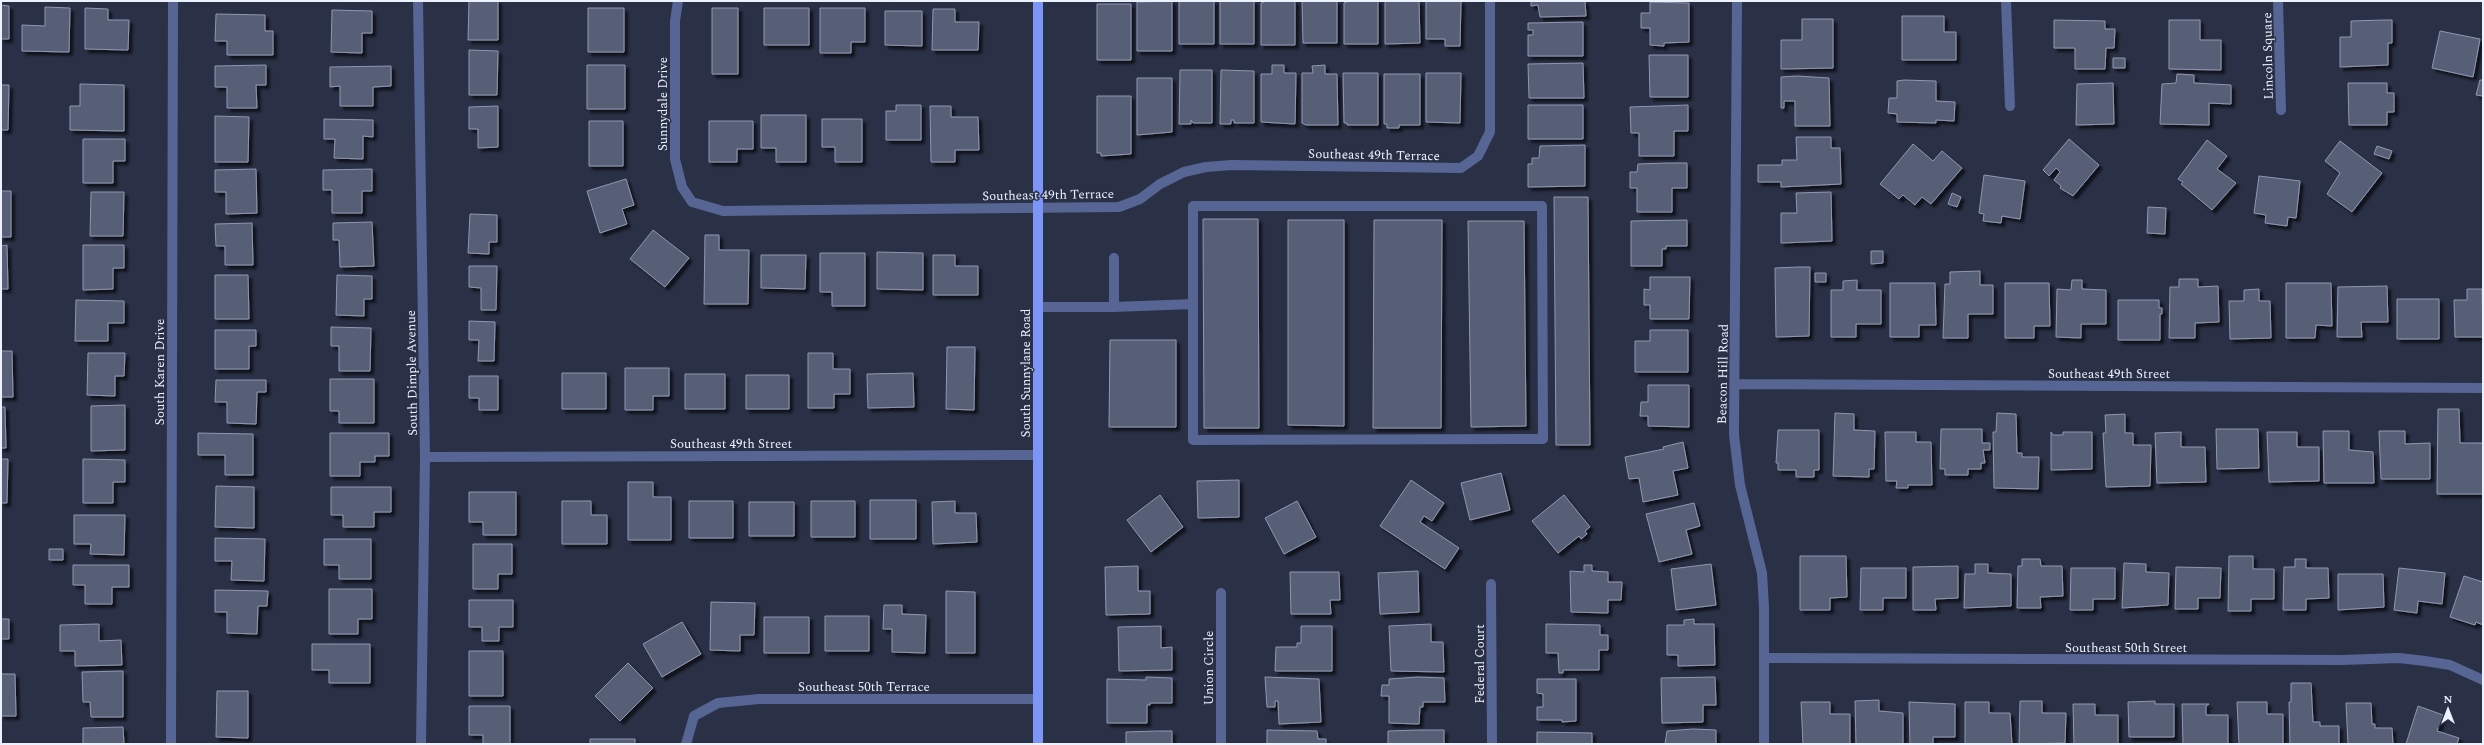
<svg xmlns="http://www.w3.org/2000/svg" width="2484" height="745" viewBox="0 0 2484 745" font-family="Spectral,serif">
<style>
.building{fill:#575f76;stroke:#9097b1;filter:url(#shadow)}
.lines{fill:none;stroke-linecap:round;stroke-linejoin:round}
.minor{stroke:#576594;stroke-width:10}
.major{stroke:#7d95f7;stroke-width:10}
.labels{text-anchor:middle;stroke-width:3;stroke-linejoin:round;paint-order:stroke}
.street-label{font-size:13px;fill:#ecf1ff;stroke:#2a3045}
</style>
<defs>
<filter id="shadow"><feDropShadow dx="3.5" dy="3.5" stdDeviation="1" flood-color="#0009"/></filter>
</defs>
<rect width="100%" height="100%" fill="#2a3045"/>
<path class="building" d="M469,1H498V40H468Z
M1172,1V51H1137V2Z
M1179,1H1214V44H1179Z
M1220,1H1254V44H1220Z
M1295,1V45H1261V3L1267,1Z
M1302,1H1337V43H1303Z
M1378,1V44H1344V3L1349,1Z
M1385,1H1419L1420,43L1385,44Z
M1426,1H1461L1460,46H1445V39H1426Z
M1531,1H1585L1586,16L1540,17L1538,5L1531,6Z
M1650,2L1689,3V42L1664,43V46L1650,45V28H1641V13H1650Z
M1097,4H1131V60H1097Z
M1,5L9,6V39H1Z
M45,7L70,8L69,52L22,51V25L45,26Z
M85,8L108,9V20H129L128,50L85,49Z
M588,8H624V52H588Z
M712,8H738V74H712Z
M764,8H809V45H764Z
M820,8H865V42H851V53H820Z
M933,9H955V22H979L978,50H932Z
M332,10L372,11V33H362V53L331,52Z
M885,11H922V46L885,45Z
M216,14L265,15V31H273V55H227V41H215Z
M1902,16H1944V32H1956V60H1902Z
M1802,19H1833V68L1781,69V40H1802Z
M2054,20L2105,21V29H2115L2114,48H2106L2105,69H2075V48H2054Z
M2169,20H2200V40H2221V70L2169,69Z
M2384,20H2392V43H2388V65L2340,67V37H2351V21Z
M1583,22V56H1528V35H1533V30H1528V23Z
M2440,31L2480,39L2473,77L2432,68Z
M469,50L498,51L497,95H469Z
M1649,55H1688V97H1650Z
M2113,58H2125V68H2113Z
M1583,63L1584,98H1529L1528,64Z
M266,65V85H256L257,108H227V87H215V66Z
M587,65H625V109H587Z
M1272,65H1284V73H1296L1295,124L1261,122V74H1272Z
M1325,65V74H1337L1338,125H1306L1302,123V73H1313L1312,66Z
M391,66V86L373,87V106H340V86L330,87V67Z
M1180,70H1212V123H1193L1191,120V124H1179Z
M1221,70L1254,71V123H1234V120H1231V124H1220Z
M1343,73H1378V125H1347V123H1344Z
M1426,73H1461L1460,123L1426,122Z
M1384,74H1420V125H1399V128H1387V124H1384Z
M2177,74L2194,75V83L2231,85V104L2209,103V125L2160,124L2162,84L2176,83Z
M1797,76L1829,78L1830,126H1795V101H1784V108H1781V77Z
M1137,78H1172V132L1137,135Z
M1904,80L1936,81V101L1955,102L1954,121L1936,120V123L1897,122V114L1888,113L1889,98H1897V81Z
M2480,80H2483V96L2476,95Z
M2113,83L2114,124L2076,125L2077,84Z
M2348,83H2387V93H2394V112H2387V125H2349Z
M80,84L124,85V131L70,130V106H80Z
M1,85H9L8,130H1Z
M1097,96H1131V154L1101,156V153H1097Z
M896,105H921V140H886V111H896Z
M1528,105H1583V139H1528Z
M1688,105V131H1674V156H1639V133H1631L1630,107Z
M498,106V147L478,148V129H469V107Z
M930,106H951V117H978L979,150H955V162H931Z
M761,115H806V162H776V148H761Z
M215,116L249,117L248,162H215Z
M324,119L373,120V137L363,136V159L334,158L335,139H324Z
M822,119H862V162H835V147H822Z
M589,121H623V166H589Z
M709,121H753V149H737V162H709Z
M1796,137H1831V148H1840L1841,184L1781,187V182H1758V165H1782V160H1797Z
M83,139H125V161H113V183H83Z
M2069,139L2099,165L2073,196L2060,188L2061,186L2054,180L2060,172L2056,168L2049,176L2043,170Z
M2207,140L2227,156L2217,169L2236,183L2212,210L2181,184L2183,182L2178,179Z
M2340,141L2382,173L2352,212L2327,194L2340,173L2325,161Z
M1913,144L1933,161L1942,151L1962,168L1931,204L1922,197L1915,205L1903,195L1899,199L1880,184Z
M1585,145V186L1528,187V164H1532V158H1539L1540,146Z
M2377,146L2392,151L2389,159L2374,154Z
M1668,163H1687V188H1672V212H1637V188H1630V172H1637L1638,164Z
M256,169L257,213L226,214V192H215V170Z
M372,169V191H362V213H332V190H323V170Z
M1984,175L2025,181L2020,219L2002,216L2001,223L1983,221L1984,214L1979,213Z
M2259,176L2300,181L2296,218L2288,217L2287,226L2265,223L2266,215L2254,213Z
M626,179L634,205L622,209L627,224L600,233L587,191Z
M1,191H11V237H1Z
M91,192H124L123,236H90Z
M1831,192L1832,241L1781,243V213H1797L1796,193Z
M1952,193L1961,197L1957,207L1948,204Z
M1554,197H1588L1590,445H1556Z
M2148,207L2166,208L2165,234L2147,233Z
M470,214L497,215V242H489V254L468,253Z
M1203,219H1258L1259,428H1204Z
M1288,220H1344V426L1288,425Z
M1374,220H1442L1441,428H1373Z
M1687,220V246H1666V249H1662V266H1631V221Z
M1468,221H1524L1526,426L1471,427Z
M372,222L374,266L340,267L339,240H333V223Z
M252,223L253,265H225V246H216L215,224Z
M653,230L689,258L665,287L630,259Z
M705,235H719V250H749L748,304H704Z
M7,245L8,289H1V246Z
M83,245H124V268H113V289L83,290Z
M1871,251H1883V263L1871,264Z
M877,252L923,253V290L877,289Z
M820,253H865V306H832V292H820Z
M761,255H806L805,289L761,288Z
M933,255H955V266H978V295H933Z
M469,266H497L496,310H481V288L469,287Z
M1797,267H1810L1809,336L1776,337L1775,268Z
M1980,271V285H1993V314H1968V338H1943L1945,284H1950V272Z
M1815,273H1826V282H1815Z
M215,275H248L249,319H215Z
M337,275L372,276V299H364V316L336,315Z
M1650,277H1690L1689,319H1650V305H1644V289L1650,290Z
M2179,279H2198V287L2218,286L2219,322L2195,323V338H2169L2170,287H2179Z
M1857,280V290H1881V324H1856V337H1831V290H1843V281Z
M2072,280H2082V289L2106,290V324H2081V338L2056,337L2057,289L2071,290Z
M1890,283H1935L1936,325H1919V337H1890Z
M2005,283H2049L2050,326H2034V338H2005Z
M2286,283H2331L2332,326L2316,325L2315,338H2286Z
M2387,286L2388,322H2361L2362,337H2337L2338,287Z
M2259,289V301H2270L2271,338L2230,339L2229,301H2244V290Z
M2467,289H2482L2483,337H2455L2454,300H2467Z
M2397,299H2439V339H2397Z
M76,300L124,301V323H108V341H75Z
M2118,300H2159V308H2162V314H2160V340H2118Z
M469,321L495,322L494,361H478L479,340H469Z
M331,327L371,328L370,371H339V346H331Z
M215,330H256V346H249V369H215Z
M1650,330H1688V372H1635V341H1650Z
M1110,340H1176V427H1109Z
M947,347H975L974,410L946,409Z
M1,351H12L13,397H1Z
M88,353H125L124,376H115V396L87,395Z
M808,353H833V369H850V394H834V408H808Z
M625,368H669V396H653V410H625Z
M562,373H606V409H562Z
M913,373L914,407L868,408L867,374Z
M685,374H725V409H685Z
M746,375H789V409H746Z
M469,376H498V410H479V398H469Z
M330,379H374V423H339V411H330Z
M216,380H266V392H257L256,424L227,423V402H215Z
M1648,385H1689V427L1648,426V416H1640L1641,402H1648Z
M125,405V450L91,451V406Z
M1,407H5L6,448H1Z
M2438,409H2459L2460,443H2483V494H2437Z
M1835,413L1854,414V430L1875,431L1874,469H1869V477L1833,476Z
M1997,413L2016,414L2017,453H2022V457H2039L2038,489L1994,488L1993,432H1996Z
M2125,414V433H2133V445H2151L2150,486L2106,487L2103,433H2106L2105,415Z
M1941,429H1982V443H1990V450H1983L1985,463H1981V469H1968V475H1945V469H1940Z
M2216,429H2258L2259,468L2217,469Z
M1778,430H1819V470H1814V477H1796V470H1778V463H1776Z
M2323,431H2349V450L2373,452L2374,483H2324Z
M2379,431H2405V444L2430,443V479H2381Z
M1885,432H1916V442H1931L1932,485H1908V488H1896L1897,481H1886Z
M2051,432L2053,435H2063V432H2092V469L2051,470Z
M2181,432V447H2205L2206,482L2157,483L2155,433Z
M2267,432H2297V447H2319V481L2269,482Z
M198,433L253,434V475H225V455H198Z
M330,433H389V456H375V462H360V476H330Z
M1683,442L1688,468L1673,471L1678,495L1643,502L1639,478L1629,479L1625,457L1664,449L1663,447Z
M1,459H8L7,503H1Z
M83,459L125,460V482H113V503H83Z
M1501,473L1510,510L1470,520L1461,483Z
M1239,480V517L1198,518L1197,481Z
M1411,480L1444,503L1432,521L1424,516L1420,522L1459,548L1445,569L1380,526Z
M628,482H653V497H671V540H628Z
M216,486L254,487V528L215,527Z
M331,487H391V512H374V527H343V515H331Z
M469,492H516V535H483V522H469Z
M1160,495L1183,527L1151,552L1127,520Z
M1564,495L1590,527L1585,531L1587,534L1581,539L1579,536L1558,553L1532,521Z
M870,500H916V539H870Z
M562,501H591V515H607V544H562Z
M689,501H733V538H689Z
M811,501H855V537H811Z
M955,501V513H976L977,542L933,544L932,502Z
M1297,501L1316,537L1284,554L1265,518Z
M749,502H794V536H749Z
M1694,503L1700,526L1686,530L1692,554L1659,562L1646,514Z
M74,515H125L124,555L90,554L91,544H74Z
M215,538L265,539L264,581L231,580L232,561H215Z
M324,539H371V579H339V565H324Z
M473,544H512V574H498V589H473Z
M49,549H63V560H49Z
M1800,556H1846L1847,597L1830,598V610H1800Z
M2229,556H2253V569H2274V599H2251V611H2228Z
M2022,559H2040L2041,566H2062L2063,596L2040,597L2041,608H2017L2018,566H2022Z
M2295,559H2306V568H2328L2329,598L2306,599V610H2283L2284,567H2295Z
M2124,563L2146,564V572L2169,573L2168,605L2122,608Z
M1711,564L1716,605L1676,610L1671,569Z
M1975,564H1988V573L2011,574V606L1964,608L1965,574H1975Z
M73,565H129V587H112V604H85V585H73Z
M1584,565H1592V571L1608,572V582H1622L1621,600H1608V613L1571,612L1570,571L1584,572Z
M1138,566V591H1150V614L1106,615L1105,567Z
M1958,566V598L1935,599L1936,610H1913V567Z
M2176,567L2221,568L2220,598H2198V609H2175Z
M1861,568H1906V598H1883V610H1860Z
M2071,568H2115V599H2093V610H2070Z
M2399,568L2445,573L2442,604L2418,601L2417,613L2394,610Z
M1418,571L1419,612L1380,614L1378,573Z
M1290,572H1339L1340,600H1330L1331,614H1291Z
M2338,574H2383L2384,607L2338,610Z
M2464,576L2483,582V625L2476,622L2475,625L2450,617Z
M329,589H372V619H358V634H329Z
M215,590L268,591L267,606H258L257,634L227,633V612H215Z
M946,591L975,592V653H946Z
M469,600H513V627H499V641H482V627H469Z
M711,602L755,603L754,635H740V651L710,650Z
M884,605H902V614L926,615L925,653L892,652V629H883Z
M825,616H869V651H825Z
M764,617H809V653H764Z
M1,619H9V639H1Z
M1694,619V624H1714L1715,665L1678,666V655H1667V625H1684V620Z
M682,622L701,654L662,677L643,644Z
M99,624V641L121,640L122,665L75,666V651H60V625Z
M1431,624V642H1443L1444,672L1391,671L1389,626Z
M1546,624L1600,625V635H1608V650H1599V670H1563V673H1559L1558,653H1546Z
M1161,626V648L1172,647V670L1119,671L1118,627Z
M1301,626H1332V671H1275L1276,647H1297V643H1301Z
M312,644H370V683H329V670H312Z
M469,651H503V696H469Z
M628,663L653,688L620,721L595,696Z
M123,671V717H91L90,702H83L82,672Z
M1,674H15L16,716H1Z
M1146,677L1172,678V703H1150V705H1147V723H1107V679L1146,680Z
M1265,677L1319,679L1321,722L1279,724L1278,701H1275V707H1267Z
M1418,677L1444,678L1445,702H1423V707H1420L1419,724L1389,723V696H1381L1382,685H1389V679Z
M1715,677L1716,705H1703V722L1662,723L1661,678Z
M1537,679H1576V721L1562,722V720H1537V707H1543V694L1537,693Z
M2291,683H2311L2313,722H2320V726H2339V744H2290L2289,702H2291Z
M217,691H248V738L216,737Z
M1879,700V711L1903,713V744H1856L1855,701Z
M2020,701H2042V713H2066L2065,743L2019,744Z
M2155,701V704H2174V737H2129L2128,702Z
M1801,702H1830V714H1850V744H1803Z
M1909,702L1955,704V737H1933V744H1910Z
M1965,702H1989V713H2010L2012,744H1965Z
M2237,702H2267V714H2283V744H2239Z
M2346,703H2371L2372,724H2375V728H2392L2393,744H2348Z
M2073,704H2095V715H2118V744H2074Z
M2182,704H2209L2206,706V715H2228V744H2183Z
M469,706H510V744H483V735H469Z
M2418,706L2443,715L2437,731L2459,738L2457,744H2406Z
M123,727L124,744H83V728Z
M1693,729L1716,730V744H1665L1667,731Z
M1267,730L1317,731L1318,739H1326V744H1267Z
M1420,730H1444V744H1388V731Z
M1157,731H1172V744H1126V732Z
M1537,732L1592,733V744H1537Z
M590,739H635V744H590Z"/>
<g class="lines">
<path class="minor" d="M418,1L425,457L421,744
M678,1L675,21V159L682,187L692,202L723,211L1119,207L1140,199L1160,184L1184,172L1206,167L1231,165L1461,168L1478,156L1490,132V1
M1737,1L1734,435L1740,485L1762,573L1764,607V744
M2006,1L2010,106
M2278,1L2281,110
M1038,307H1114V258
M1114,307L1193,304V206H1542L1543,439L1193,440V304
M1735,384L2483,388
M425,457L1038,455
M1491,584L1492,744
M1764,658L2342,660L2399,658L2425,661L2450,665L2483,680
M171,744L173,1
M686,744L694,716L718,703L759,699H1038
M1221,744V593"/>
<path class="major" d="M1038,1V744"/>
</g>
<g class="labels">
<g class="street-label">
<text transform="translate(2267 56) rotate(-91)" y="5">Lincoln Square</text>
<text transform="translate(662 104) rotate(-90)" y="5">Sunnydale Drive</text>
<text transform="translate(1374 154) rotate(1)" y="5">Southeast 49th Terrace</text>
<text transform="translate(1048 194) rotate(-1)" y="5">Southeast 49th Terrace</text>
<text transform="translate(159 372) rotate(-90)" y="5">South Karen Drive</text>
<text transform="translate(411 373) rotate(-91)" y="5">South Dimple Avenue</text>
<text transform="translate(1025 373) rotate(-90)" y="5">South Sunnylane Road</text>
<text x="2109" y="378">Southeast 49th Street</text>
<text transform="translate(1722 374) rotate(-89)" y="5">Beacon Hill Road</text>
<text x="731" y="448">Southeast 49th Street</text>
<text x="2126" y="652">Southeast 50th Street</text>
<text transform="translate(1479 664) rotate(-90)" y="5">Federal Court</text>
<text transform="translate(1208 668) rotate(-90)" y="5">Union Circle</text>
<text x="864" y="691">Southeast 50th Terrace</text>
</g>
</g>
<rect width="2484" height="745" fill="none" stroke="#ecf1ff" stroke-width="4"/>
<g transform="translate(2448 709)" stroke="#2a3045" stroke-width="3" paint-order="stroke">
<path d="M0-3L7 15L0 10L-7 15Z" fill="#ecf1ff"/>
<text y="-6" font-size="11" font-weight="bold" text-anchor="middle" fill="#ecf1ff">N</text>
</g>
</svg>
